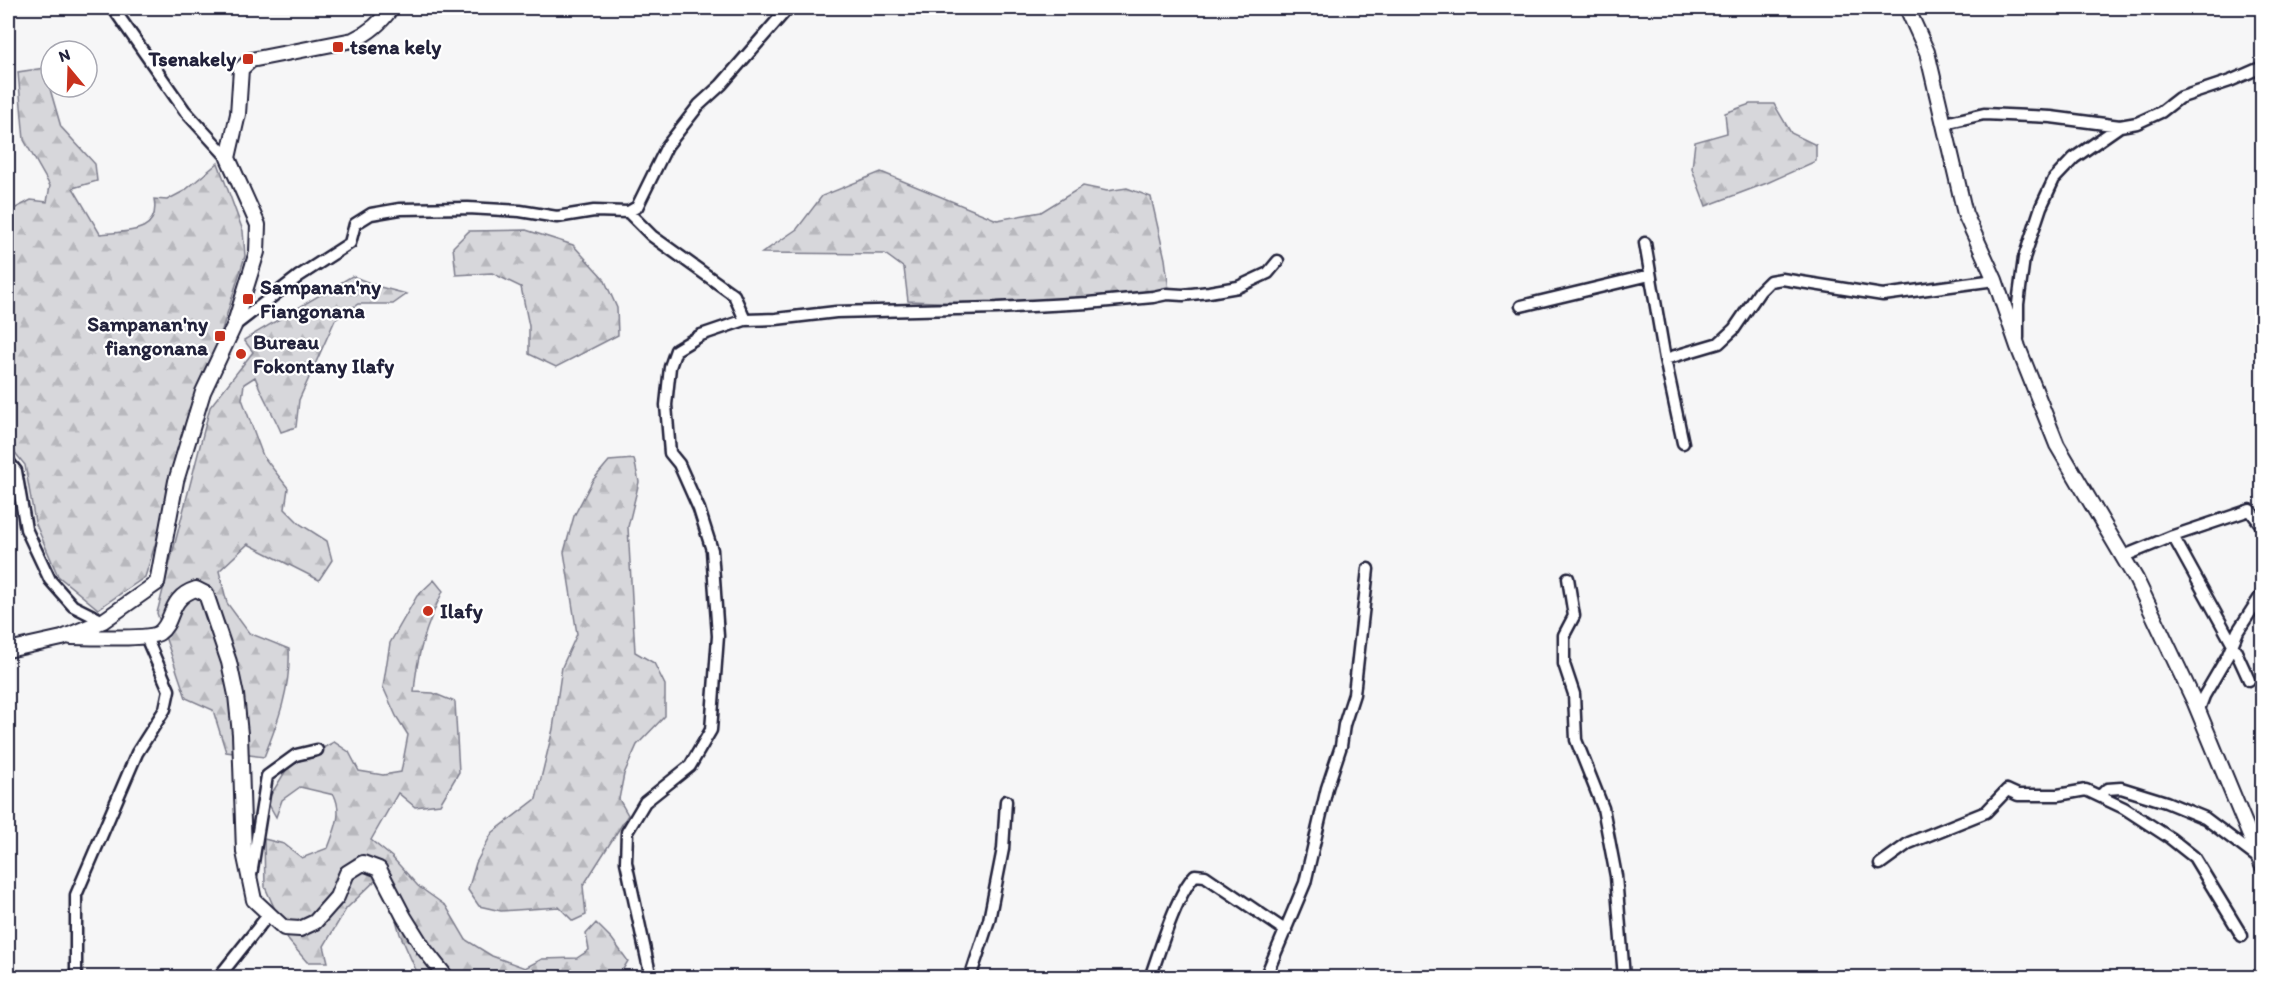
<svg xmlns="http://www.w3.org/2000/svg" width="2270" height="985" viewBox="0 0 2270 985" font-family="Itim,sans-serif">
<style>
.forest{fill:url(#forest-firs);stroke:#7c7c8b;stroke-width:1.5}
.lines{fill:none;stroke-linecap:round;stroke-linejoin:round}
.minor-casing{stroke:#22223b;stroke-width:15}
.tertiary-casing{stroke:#22223b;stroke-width:18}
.minor{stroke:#fff;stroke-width:10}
.tertiary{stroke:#fff;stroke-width:14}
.poi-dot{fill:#c8321e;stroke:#fff;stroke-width:2}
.labels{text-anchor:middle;stroke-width:4.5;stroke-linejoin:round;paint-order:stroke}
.poi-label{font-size:21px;font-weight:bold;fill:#22223b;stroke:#fff;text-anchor:start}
</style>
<defs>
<pattern id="forest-firs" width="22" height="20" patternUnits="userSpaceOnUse" patternTransform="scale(1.5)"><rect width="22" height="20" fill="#d7d7db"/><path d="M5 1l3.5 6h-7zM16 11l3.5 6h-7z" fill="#b8b8bd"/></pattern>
</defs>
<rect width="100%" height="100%" fill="#f6f6f7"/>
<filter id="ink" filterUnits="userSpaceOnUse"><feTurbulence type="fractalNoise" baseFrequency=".0167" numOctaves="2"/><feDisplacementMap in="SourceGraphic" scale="12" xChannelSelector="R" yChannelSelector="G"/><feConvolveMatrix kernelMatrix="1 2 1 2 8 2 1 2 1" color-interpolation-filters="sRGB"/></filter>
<g filter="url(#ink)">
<path class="forest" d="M44,68L61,127L95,164L97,181L73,188L100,234C124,231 161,235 154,199L167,200L184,191L218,163L243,231L245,256L145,577L98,609L58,576L35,522L25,465L8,444V210H12L31,200L47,202L50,186L24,140L18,72Z
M1750,104H1774L1791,133L1816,145V161L1767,183L1706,206L1692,169L1695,142L1727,133L1725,113Z
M881,172L997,220L1041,212L1083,186L1107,191L1127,188L1151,197L1165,259L1169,290L1147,296L990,304L908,301L904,268L885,254L762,253L797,229L822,196Z
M526,230L573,245L604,279L617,308L618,335L556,367L529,354V326L521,287L492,273L456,275L453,247L469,231Z
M352,276L380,287L407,294L393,304H358L335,320L299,400L296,427L281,432C273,413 262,396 255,377L244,384L242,399L263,456L288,488L285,509L300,524L327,541L332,560L319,580L248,544L219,571L227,603L249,633L289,649C291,687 278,722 264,757L226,752L213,710L186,698L157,613L210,407L253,352L244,340Z
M634,459L639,482L628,527L635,652L654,663L665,685V716L637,745L624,774L619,799L628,815L583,886L586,915L573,921L559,907L501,911L479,906L468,890L476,863L492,833L536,799L553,729L562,667L577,634L564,552L574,516L593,480L609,461Z
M434,580L443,591C426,626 417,653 414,692L433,693L455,702L459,772L440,804L415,807L398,793L371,840L392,857L418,886L446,906L466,940L492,956L525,968L542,959L577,958L589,950L586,934L596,923L612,939L628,961L619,976L612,977H419L400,934L390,899L376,880L346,909L324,946L328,962H307L289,941L265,887L264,839L284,844L302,858L328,848C335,829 343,813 334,795L300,787L282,800L276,817L267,801L288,767L334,742L349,752L359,771L383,775L401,772L408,735L396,716L383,687L390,643L417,596Z"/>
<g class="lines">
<defs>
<path id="minor" d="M113,8L185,111L228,158
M1945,123L1984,114L2051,117L2120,126
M628,212L652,236L734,295L745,320
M1645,243L1665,359
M1521,306L1650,275
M234,326L299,276L350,243L355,224L371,214L400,209L468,208L520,211L557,217L594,211L628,212L637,207L667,146L699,105L721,85L788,8
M2018,338V304L2024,258L2041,207L2054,179L2074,158L2120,126L2137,123L2161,112L2179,98L2230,81L2262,67
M1683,443L1665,359L1719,343L1734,329L1760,291L1770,281L1782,279L1883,295L1995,280
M8,461L16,471L26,529L50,580L73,606L103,621
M2173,536L2233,645L2249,680
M2124,556L2173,536L2250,510L2262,526
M1568,578L1574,616L1564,635V664L1574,694L1576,740L1603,808L1616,876L1624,978
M2198,712L2204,696L2228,655L2238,631L2262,594
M2100,796L2107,789L2121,788L2166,802L2205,818L2258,858
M1880,864L1909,843L1986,812L2007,790L2018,795H2058L2086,790L2124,808L2170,838L2194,857L2242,936
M251,875L267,776L296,755L317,750
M76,978V895L137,753L165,709L169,690L146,637
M218,978L269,914
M651,978L626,862L627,832L645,802L690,766L711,730L718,636L712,550L699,509L679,464L670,453L666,405L670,367L676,350L701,335L745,320L776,319L836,312L997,308L1088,303L1153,297L1167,294L1183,295L1209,292L1238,287L1268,273L1278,261
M970,978L989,920L1003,849L1006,801
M1150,978C1160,950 1176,895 1195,875L1205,876L1286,931
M1265,978L1305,883L1327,788L1341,746L1344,725L1354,694L1368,569"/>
<path id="tertiary" d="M1907,8L1927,52L1965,214L1995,280L2018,347L2057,445L2136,579L2195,703L2262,865
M71,637C87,637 149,640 159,633C175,622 167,598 196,589L206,594L229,662L236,695L240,734L244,852L254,900L284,928L300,929L315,922L337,897L347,873L363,863L379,869L404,917L424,949L447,978
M8,650L62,638L103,621L157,583L176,481L203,392L234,326L257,252L258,225L228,158L238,114L241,69L251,60L353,40C369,33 381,23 391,8"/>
</defs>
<use href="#minor" class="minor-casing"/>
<use href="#tertiary" class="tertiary-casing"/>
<use href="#minor" class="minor"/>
<use href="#tertiary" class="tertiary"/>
</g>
</g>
<g class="poi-dot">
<rect x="332" y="41" width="12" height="12" rx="3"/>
<rect x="242" y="53" width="12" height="12" rx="3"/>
<rect x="242" y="293" width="12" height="12" rx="3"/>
<rect x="214" y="330" width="12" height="12" rx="3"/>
<circle cx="241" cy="354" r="6"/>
<circle cx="428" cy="611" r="6"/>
</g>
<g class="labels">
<g class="poi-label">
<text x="350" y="54">tsena kely</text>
<text x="236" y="66" text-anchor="end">Tsenakely</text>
<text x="260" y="294">Sampanan'ny<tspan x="260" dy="24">Fiangonana</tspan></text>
<text x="208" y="331" text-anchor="end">Sampanan'ny<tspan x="208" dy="24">fiangonana</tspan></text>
<text x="253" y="349">Bureau<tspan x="253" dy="24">Fokontany Ilafy</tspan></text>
<text x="440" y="618">Ilafy</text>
</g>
</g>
<rect width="2270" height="985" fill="none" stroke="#fff" stroke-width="30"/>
<rect x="15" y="15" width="2240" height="955" fill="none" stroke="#22223b" stroke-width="2" filter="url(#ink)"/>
<g transform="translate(69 69) rotate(341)"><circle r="28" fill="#ffffff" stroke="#a7a7b1" stroke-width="1.5"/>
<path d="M0-4.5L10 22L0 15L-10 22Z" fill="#c8321e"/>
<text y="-9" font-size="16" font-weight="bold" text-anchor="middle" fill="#22223b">N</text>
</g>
</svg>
